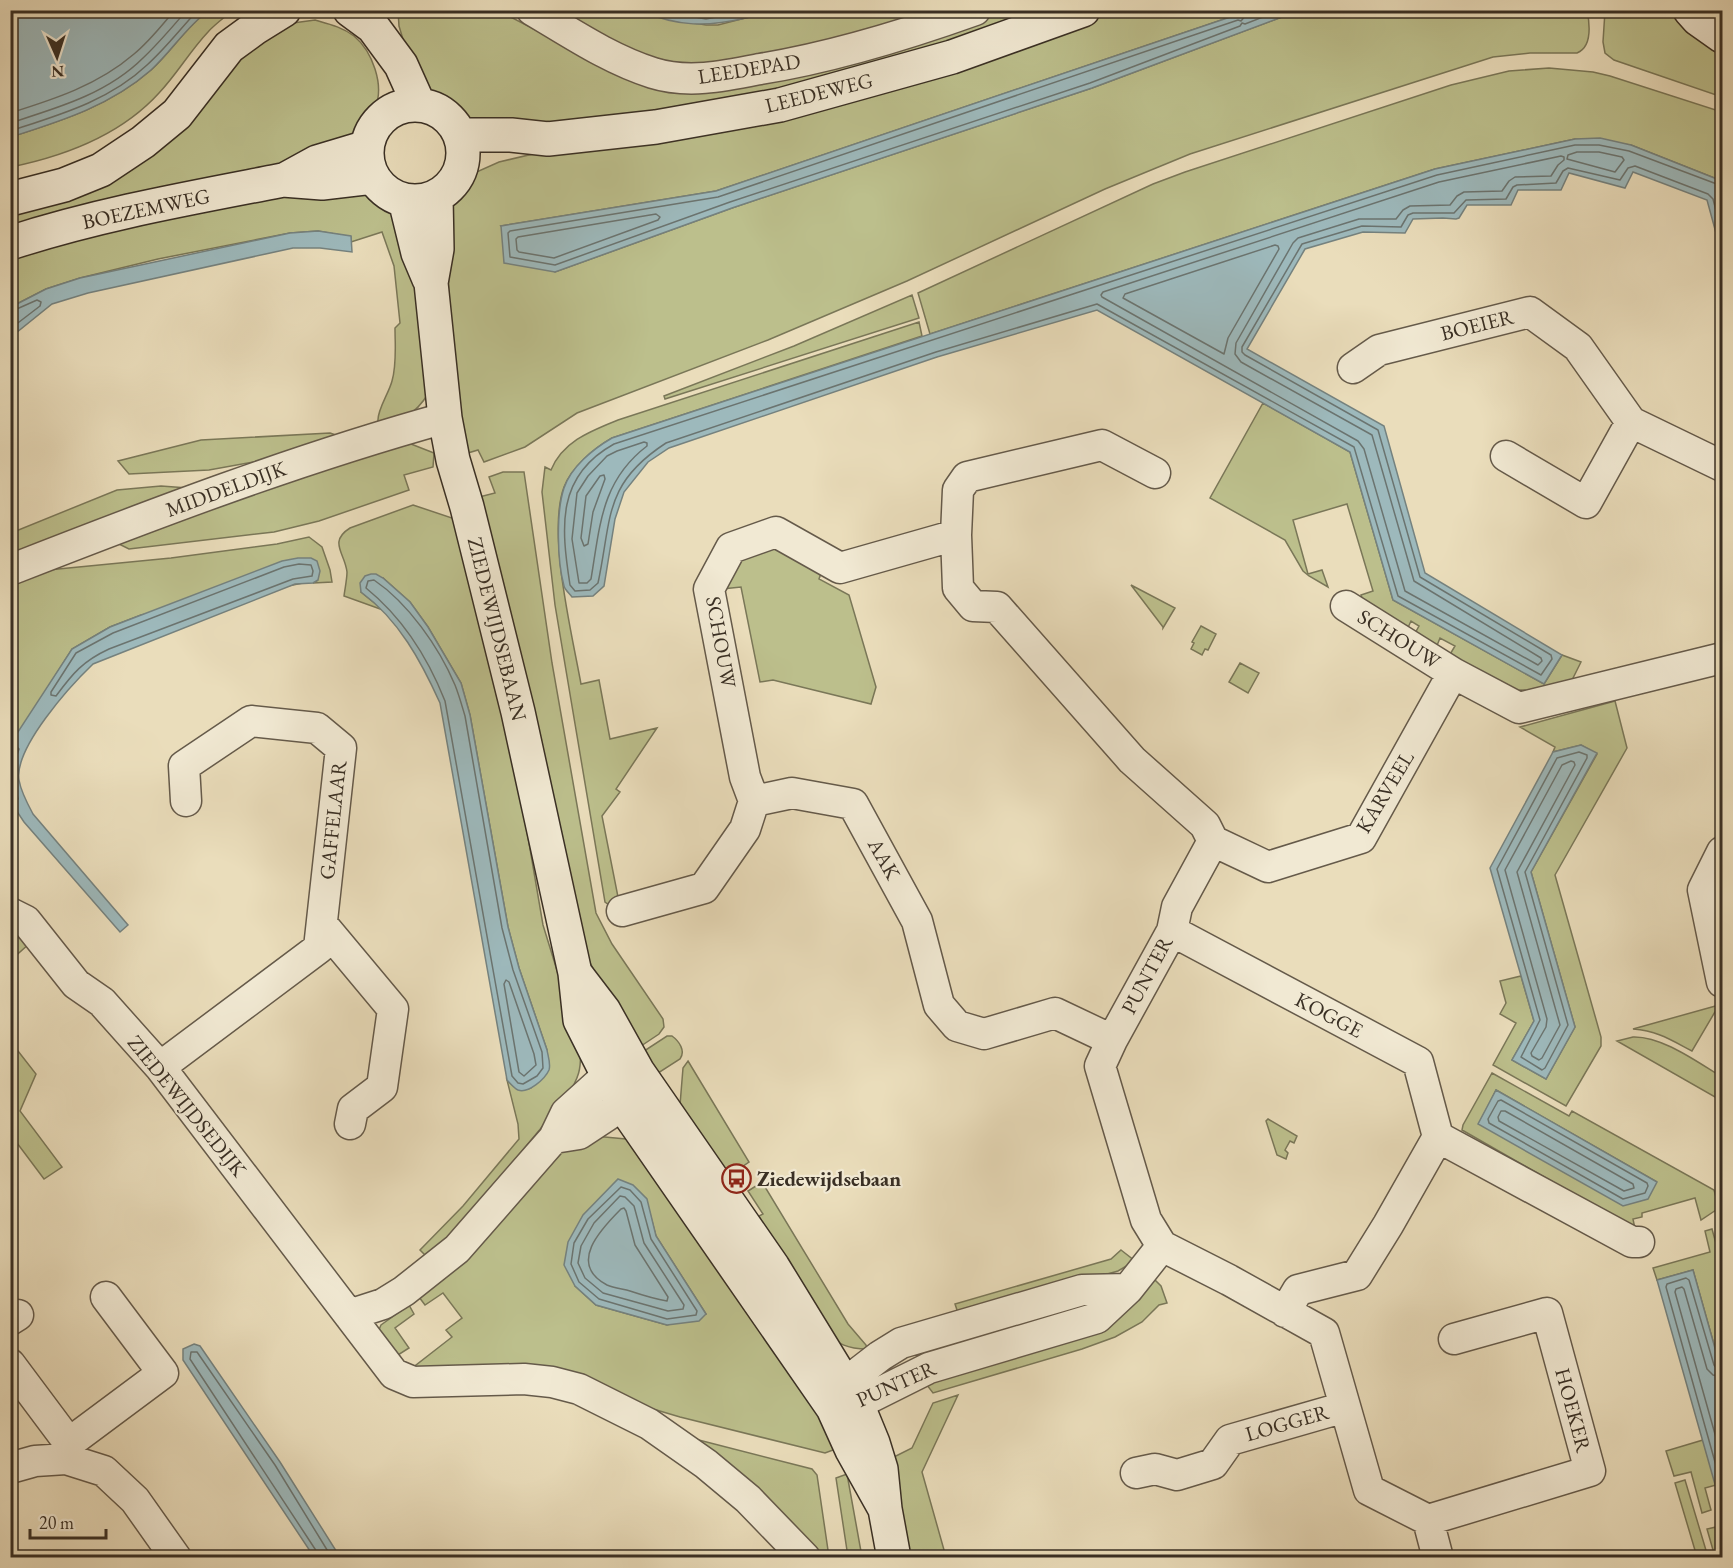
<svg xmlns="http://www.w3.org/2000/svg" width="1733" height="1568" viewBox="0 0 1733 1568" font-family="'EB Garamond',serif">
<style>
.green{fill:#bcbf8c;stroke:#7a7758;stroke-width:1.5;fill-rule:evenodd}
.water{fill:#9db9bc;stroke:#75827f;stroke-width:1.5}
.lines{fill:none;stroke-linecap:round;stroke-linejoin:round}
.shore{stroke:#6b7470;stroke-width:1.5}
.street-casing{stroke:#655a4a;stroke-width:33}
.secondary-casing{stroke:#392f24;stroke-width:36}
.street{stroke:#f1e9d3;stroke-width:30}
.secondary{stroke:#f1e9d3;stroke-width:33}
.labels{text-anchor:middle;stroke-width:4.5;stroke-linejoin:round;paint-order:stroke}
.street-label{font-size:21px;fill:#392f24;stroke:#f1e9d3}
.poi-label{font-size:21px;font-weight:bold;fill:#392f24;stroke:#f1e9d3;text-anchor:start}
</style>
<rect width="100%" height="100%" fill="#eaddbb"/>
<filter id="stains"><feTurbulence type="fractalNoise" baseFrequency=".00333" numOctaves="4"/><feColorMatrix values="0 0 0 0 .2 0 0 0 0 .09 0 0 0 0 .02 0 0 0 .5 -.17"/></filter>
<radialGradient id="worn" r=".72"><stop offset=".6" stop-color="#630" stop-opacity="0"/><stop offset="1" stop-color="#630" stop-opacity=".3"/></radialGradient>
<path class="green" d="M1587,10C1590,25 1592,47 1577,53H1530L1493,57L1190,154L1105,189L907,281L768,340L577,413L525,447L484,462L478,450L468,453L451,358L446,212L463,178L499,162L1052,31L1106,11H1248L716,191L501,226L555,272L732,208L1092,88L1298,11Z
M208,11H232C224,18 215,24 208,32C190,51 177,74 159,93C121,135 65,156 11,167V137C61,121 110,106 151,70C171,52 186,27 208,11Z
M398,11H499L607,67L636,78L980,19L1002,11H1040L863,69L712,104L548,126L467,120L452,105L430,92L408,56L399,26Z
M551,11H641L653,16L706,25H718L773,11H945L723,67L644,60Z
M1605,11H1671L1688,29L1722,54V97L1614,60L1605,53L1603,42Z
M315,20C329,24 342,27 354,36C372,51 385,85 375,108C369,124 356,137 342,147L254,173L11,228V212L78,192L250,48L293,23Z
M1549,68L1593,72L1610,76L1722,112V181L1631,145L1575,139L1435,169L930,334L918,293L1153,184L1185,172L1451,85L1509,71Z
M372,193L390,207L418,296L428,394C418,410 397,430 378,421C377,410 389,393 392,381C397,364 395,345 395,328L400,323L394,266L382,232L351,242V237L318,231L290,233L158,259L80,278L46,289L11,307V257L126,227L284,194Z
M912,295L919,318L665,399L664,396L794,346Z
M919,322L922,336L612,438C593,449 572,467 564,487C547,533 572,634 581,684L599,680L610,739L657,728L616,789L620,792L602,816L619,902L609,905L605,902L555,605L542,492L545,467L551,470C563,441 591,431 618,420Z
M1263,403L1350,452L1393,600L1544,684L1562,655L1581,662L1571,682L1530,694L1525,690H1520L1516,694L1449,656L1455,646L1440,638L1436,648L1414,635L1419,626L1411,621L1406,632L1365,608L1361,595L1373,591L1347,504L1293,520L1308,574L1322,570L1328,587L1309,576L1303,571L1285,540L1210,498Z
M330,433L336,435V438L291,455L209,470L129,474L118,461L201,440Z
M411,444L434,453L433,467L404,475L409,490L319,521L274,532L129,549L119,544L353,456L383,448Z
M503,472H524L552,663L596,913L612,944L663,1019L664,1027L659,1034L635,1050L584,951L479,497L495,493L489,477Z
M161,486L188,488L11,560V533L117,490Z
M413,505L458,520L508,720L543,925L580,1045C582,1069 579,1078 566,1098L453,1234L426,1256L420,1250L463,1206L519,1139L518,1124L507,1080C515,1088 519,1092 531,1088L547,1050L519,968L508,927L470,715L461,683L428,627L410,602L383,578L361,592L383,610L344,596C345,588 347,579 347,572C345,553 328,542 350,528Z
M309,537L322,547L330,570L332,582L313,583L318,580L141,615L110,627L72,649L11,746V584L48,570L171,558L277,544Z
M778,544L823,568L819,579L849,595L876,687L871,704L773,680L760,682L741,587L721,589L739,556Z
M1131,585L1175,608L1163,628V627Z
M1201,626L1216,634L1208,650L1205,649L1202,655L1191,649L1194,643L1192,642Z
M1240,663L1259,673L1248,693L1229,682Z
M1615,701L1627,748L1555,875L1601,1037V1046L1566,1106L1493,1065L1516,1023L1500,1014L1506,1003L1500,981L1521,976L1534,1021L1512,1060L1546,1079L1575,1027L1531,872L1597,754L1581,745L1553,752L1555,747L1520,727Z
M11,934L30,943L11,960Z
M1719,1005L1692,1051C1671,1040 1658,1031 1633,1029Z
M667,1036H672C679,1041 686,1051 680,1059L652,1077L638,1055Z
M1633,1037C1662,1036 1697,1062 1722,1077V1101L1617,1041Z
M11,1042L36,1074L20,1111L62,1167L44,1179L11,1135Z
M688,1061L749,1162L730,1175L685,1118L680,1105L683,1068Z
M1492,1073L1569,1116L1572,1111L1714,1190L1719,1208L1701,1220L1695,1198L1642,1213V1217L1633,1219L1635,1229L1462,1130L1463,1125ZM1496,1090L1657,1182L1479,1124Z
M1268,1119L1297,1136L1294,1143L1290,1141L1285,1150L1288,1153L1286,1159L1277,1155L1266,1121Z
M594,1136L626,1139L653,1156L841,1447L825,1453L680,1417L643,1406L624,1395L560,1369L514,1365L411,1369L452,1337L446,1330L462,1318L443,1293L425,1305L419,1297L564,1147ZM646,1199L656,1236L706,1314L667,1325L596,1305L575,1286Z
M762,1182L848,1324L866,1345L867,1349C848,1349 837,1344 824,1331L759,1216L763,1214L748,1191Z
M1712,1229L1722,1265V1373L1693,1270L1657,1280L1653,1268L1710,1252L1705,1231Z
M1121,1250L1135,1261L1118,1271L959,1316L955,1304L1111,1259Z
M1151,1276L1161,1286L1167,1303L1159,1305L1142,1322L1115,1337L1082,1349L933,1393L923,1380L1091,1329Z
M409,1305L414,1314L395,1328L409,1348L398,1355L378,1332L381,1325Z
M958,1395L922,1472L946,1557H910L888,1460L912,1448L933,1403Z
M691,1438L812,1469L817,1475L829,1557H821C791,1514 733,1471 691,1438Z
M1703,1440L1716,1485L1705,1488L1711,1510L1702,1513L1691,1472L1674,1476L1666,1451Z
M847,1474L862,1557H848L836,1478Z
M1685,1480L1708,1557H1697L1675,1483Z
M1716,1527L1722,1550V1557H1715L1707,1529Z"/>
<path class="water" d="M11,10H208V11C186,27 171,52 151,70C110,106 61,121 11,137Z
M641,11H773C766,15 755,16 746,18C707,27 679,27 641,11Z
M1248,11H1298L1092,88L732,208L555,272L504,263L501,226L716,191Z
M1600,138L1631,145L1722,181V255L1707,200L1633,172L1625,188L1569,173L1561,190H1518L1511,205H1467L1459,218L1456,219L1443,218L1413,219L1405,233L1363,232L1305,249L1247,349L1384,426L1425,573L1562,655L1544,684L1393,600L1350,452L1097,310L937,357L669,448L648,462L624,492L615,519L604,586L593,596L572,597C569,593 565,590 564,586C557,561 556,512 564,488C571,467 593,449 612,438L1435,169L1575,139Z
M318,231L351,236L352,252L320,248H293L88,293L52,304L11,337V307L46,289L80,278L290,233Z
M298,558H311L317,561L320,571L318,580L313,583L295,584L93,664C70,686 14,748 19,780C21,792 27,803 33,814L128,925L120,932L24,822L10,801V746L12,741L72,649L110,627L282,561Z
M371,574H376L383,578L410,602L428,627L461,683L470,715L508,927L519,968L547,1050C548,1056 551,1064 549,1070C545,1079 528,1094 518,1090C514,1088 510,1083 507,1080L440,703C421,661 399,620 361,592L360,583L365,576Z
M1581,745L1597,753L1531,872L1575,1027L1546,1079L1512,1060L1534,1021L1490,868L1553,752Z
M1496,1090L1657,1182L1648,1199L1623,1206L1478,1124Z
M618,1179L633,1185L647,1199L656,1236L706,1314L699,1321L667,1325L596,1305L575,1286L564,1265L568,1242L583,1215Z
M1693,1270L1722,1373V1509L1657,1280Z
M194,1344L200,1346L280,1462L340,1557H314L183,1360V1349Z"/>
<g class="lines">
<path class="shore" d="M657,10L706,19L752,10
M1247,10L1246,15L1241,21L1238,20L718,197L510,231L508,233L510,257L555,265L730,202L1090,83L1240,26L1242,23L1245,24L1281,10
M10,113C55,99 98,85 134,54C149,42 162,25 175,10
M10,123C57,108 107,94 143,58C159,43 173,26 187,10
M10,131C59,115 109,101 147,65C166,48 181,28 198,10
M1577,152H1599L1622,157L1624,160L1615,172L1567,159L1568,155Z
M1561,156L1564,157V160L1558,165L1551,176L1515,177L1509,181L1502,191L1464,192L1457,196L1450,205L1410,206L1403,210L1396,219H1359L1298,238L1293,243L1236,343L1235,354L1241,362L1372,435L1414,581L1541,658L1542,661L1538,665L1405,591L1364,449L1358,441L1102,297L1101,295L1103,292L1439,182Z
M1722,186L1629,151L1599,145H1575L1437,175L614,444C556,476 561,527 570,585L575,591L590,590L598,583C612,518 603,484 666,443L936,352L1097,304L1354,447L1398,596L1541,675L1552,659L1551,655L1420,577L1378,430L1245,355L1242,352V347L1302,244L1362,226L1401,227L1408,215L1413,213H1454L1466,200L1506,199L1513,187L1517,185L1556,183L1563,171L1568,168L1620,180L1628,168L1635,166L1708,194L1713,199L1722,234
M656,214L660,217L658,220L554,258L519,252L517,250L516,239L518,237Z
M1275,245L1278,246L1279,249L1228,338L1224,354L1123,298L1125,294Z
M10,312L37,300L41,302L40,306L10,329
M644,442L647,443V446C601,481 600,526 591,579L587,583H579L572,539L577,493L588,476L607,456L617,451Z
M600,476L604,475L605,479L593,512L588,544L584,546L581,538L586,496Z
M299,564L311,565L313,571L312,576L293,579L109,649C83,661 73,673 56,696L51,695V692L76,653L113,633L284,567Z
M374,580C408,603 439,647 455,685C459,695 462,706 465,716L502,928L513,970L542,1052L543,1068L537,1076L523,1084L518,1083L512,1076L445,701C428,658 403,618 366,588L368,581Z
M10,746H16L19,749C11,771 13,777 18,799L16,801H10
M1579,752L1587,755V758L1525,872L1568,1025L1545,1068L1542,1070L1521,1057L1540,1020L1497,869L1557,758Z
M1571,761L1574,762L1575,765L1517,872L1560,1025L1542,1058L1539,1060L1532,1056L1531,1053L1546,1027L1547,1019L1505,870L1562,765Z
M506,980L509,982L534,1054L536,1065L524,1076L519,1072L504,984Z
M1501,1100L1647,1183L1648,1186L1645,1193L1623,1199L1489,1123L1488,1119L1498,1101Z
M1501,1111H1505L1633,1184L1634,1188L1624,1191L1499,1121L1498,1117Z
M621,1187L630,1190L641,1202L651,1239L697,1311L696,1315L667,1319L599,1299L579,1282L571,1264L574,1243L588,1219Z
M620,1196L625,1197L634,1206L644,1243L684,1305L683,1309L668,1311L603,1293L585,1278L578,1263L581,1246L594,1223Z
M624,1208L626,1211L635,1245L668,1297L667,1301C655,1299 642,1295 630,1291C623,1289 614,1288 607,1285C567,1264 601,1229 621,1209Z
M1722,1370L1717,1369L1714,1365L1689,1280L1686,1278L1667,1284L1666,1287L1722,1487
M1722,1377L1713,1375L1707,1369L1684,1289L1682,1287L1676,1289L1675,1292L1722,1459
M318,1558L317,1552L190,1359L191,1352H197L275,1465L332,1558"/>
<defs>
<path id="street" d="M532,10C571,33 609,59 653,73C688,84 725,76 760,69C834,57 905,35 975,10
M1353,368L1379,350L1530,312L1578,347L1631,422L1722,466
M1506,456L1586,503L1631,422
M956,535L958,588L973,606L997,607L1132,760L1205,825L1213,841
M10,570C153,514 297,459 445,418
M1346,606L1453,673L1519,708L1722,658
M754,801L745,777L709,589L731,548L776,532L840,568L956,535L958,490L967,477L1102,445L1155,473
M1213,841L1177,907L1172,931L1112,1040L1100,1066L1146,1220L1162,1246L1229,1280L1324,1333L1369,1490L1428,1520L1438,1558
M1213,841L1268,867L1361,838L1453,673
M1722,852L1703,890L1722,982
M622,911L704,888L745,829L754,801L792,793L853,804L917,921L939,1005L957,1026L984,1034L1055,1013L1112,1040
M10,913L26,921L76,984L102,1002L160,1067L394,1374L413,1382L524,1379L552,1382L579,1389L649,1424L706,1464L748,1499L805,1558
M322,924L393,1009L382,1087L353,1109L350,1124
M1172,931L1418,1062L1438,1137L1632,1242H1639
M160,1067L319,948L341,748L317,728L251,721L184,766L186,801
M1285,1312L1298,1290L1357,1275L1388,1225L1438,1137
M349,1315L383,1304L404,1291L457,1249L554,1138L566,1113L607,1076L638,1072L623,1105L579,1134L554,1138
M10,1320L18,1315
M10,1364L69,1443L163,1373L106,1297
M835,1404L845,1383L880,1356L901,1343L1082,1290L1128,1289
M833,1408L857,1404L929,1368L1097,1318L1128,1289L1162,1246
M10,1468L35,1461L66,1459L104,1471L135,1500L176,1558
M1136,1473L1155,1469L1177,1475L1213,1464L1230,1440L1345,1407
M1428,1520L1590,1471L1547,1313L1454,1339"/>
<path id="secondary" d="M350,10L373,27L401,65L419,105
M1690,10L1698,19L1722,36
M367 153a48 48 0 1 1 96 0a48 48 0 1 1-96 0Z
M460,135H511L548,139L656,127L780,105L952,57L1083,10
M286,179L317,162L367,147
M436,197L437,249L431,283L445,418L453,460L467,507L518,712L575,973L580,1020L623,1105L833,1408L852,1450L885,1509
M10,199L64,185L101,170L143,142L177,114L229,47L255,28L284,10
M405,200L418,253L429,279
M10,243C96,215 185,199 273,182L283,180L322,183L373,177
M575,973L604,1011L638,1072L773,1267L857,1404L873,1443L881,1469L885,1509L894,1558"/>
</defs>
<use href="#street" class="street-casing"/>
<use href="#secondary" class="secondary-casing"/>
<use href="#street" class="street"/>
<use href="#secondary" class="secondary"/>
</g>
<defs>
<symbol id="bus-ring" viewBox="-11 -11 22 22"><circle r="9.5" fill="#f1e9d3" stroke="#8f2418" stroke-width="1.5"/><path d="M-5-6H5V4H4V6H2V4H-2V6H-4V4H-5ZM-3.5-4V0h7V-4ZM-3.5 1.2v1.5H-2V1.2ZM2 1.2v1.5H3.5V1.2Z" fill="#8f2418"/></symbol>
</defs>
<g fill-rule="evenodd">
<use href="#bus-ring" x="720" y="1162" width="33" height="33"/>
</g>
<g class="labels">
<g class="street-label">
<text transform="translate(749 69) rotate(-9)" y="7">LEEDEPAD</text>
<text transform="translate(819 93) rotate(-14)" y="7">LEEDEWEG</text>
<text transform="translate(146 209) rotate(-12)" y="7">BOEZEMWEG</text>
<text transform="translate(1477 325) rotate(-14)" y="7">BOEIER</text>
<text transform="translate(226 489) rotate(-20)" y="7">MIDDELDIJK</text>
<text transform="translate(497 629) rotate(76)" y="7">ZIEDEWIJDSEBAAN</text>
<text transform="translate(1399 639) rotate(32)" y="7">SCHOUW</text>
<text transform="translate(721 642) rotate(80)" y="7">SCHOUW</text>
<text transform="translate(1385 792) rotate(-59)" y="7">KARVEEL</text>
<text transform="translate(333 820) rotate(-84)" y="7">GAFFELAAR</text>
<text transform="translate(884 859) rotate(61)" y="7">AAK</text>
<text transform="translate(1147 975) rotate(-62)" y="7">PUNTER</text>
<text transform="translate(1329 1015) rotate(28)" y="7">KOGGE</text>
<text transform="translate(187 1106) rotate(51)" y="7">ZIEDEWIJDSEDIJK</text>
<text transform="translate(896 1384) rotate(-24)" y="7">PUNTER</text>
<text transform="translate(1573 1410) rotate(75)" y="7">HOEKER</text>
<text transform="translate(1287 1423) rotate(-16)" y="7">LOGGER</text>
</g>
<g class="poi-label">
<text x="757" y="1186">Ziedewijdsebaan</text>
</g>
</g>
<rect width="1733" height="1568" fill="none" stroke="#eaddbb" stroke-width="36"/>
<rect x="12" y="12" width="1709" height="1544" fill="none" stroke="#392f24" stroke-width="3"/>
<rect x="18" y="18" width="1697" height="1532" fill="none" stroke="#392f24" stroke-width="1.5"/>
<g transform="translate(57 57) rotate(177)" stroke="#f1e9d3" stroke-width="4.5" paint-order="stroke">
<path d="M0-4.5L10 22L0 15L-10 22Z" fill="#392f24"/>
<text y="-9" font-size="16" font-weight="bold" text-anchor="middle" fill="#392f24">N</text>
</g>
<path d="M30 1529v9h76v-9" fill="none" stroke="#392f24" stroke-width="3"/>
<text x="39" y="1529" font-size="18" fill="#392f24" stroke="#f1e9d3" stroke-width="4.5" paint-order="stroke">20 m</text>
<rect width="100%" height="100%" filter="url(#stains)"/>
<rect width="100%" height="100%" fill="url(#worn)"/>
</svg>
